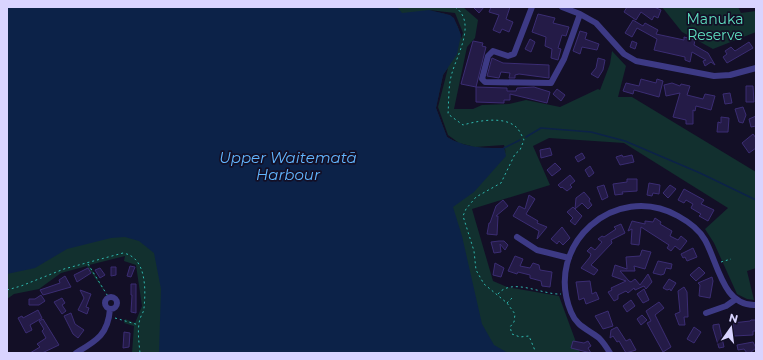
<svg xmlns="http://www.w3.org/2000/svg" width="763" height="360" viewBox="0 0 763 360" font-family="Montserrat,sans-serif">
<style>
.green{fill:#12302f;fill-rule:evenodd}
.water{fill:#0c2248}
.lines{fill:none;stroke-linecap:round;stroke-linejoin:round}
.stream{stroke:#0c2248;stroke-width:1.5}
.building{fill:#241b47;stroke:#3b2d73}
.path{stroke:#2fb8b0;stroke-width:1;stroke-dasharray:2 3;stroke-linecap:butt}
.minor{stroke:#3d3a85;stroke-width:6}
.labels{text-anchor:middle;stroke-width:3.5;stroke-linejoin:round;paint-order:stroke}
.park-label{font-size:14px;fill:#5fe0c0;stroke:#130f26}
.water-label{font-size:15px;font-style:italic;fill:#62b6ff;stroke:#130f26}
</style>
<rect width="100%" height="100%" fill="#130f26"/>
<path class="green" d="M163,7H463L478,20L475,38L467,47L454,109H473L482,105L509,104L526,100L560,107L598,89L600,90L610,64L612,51L626,66L618,97H632L756,172V268L747,271L754,300L747,299L737,294L714,243L705,229L728,208L624,143L549,138L533,146L550,185L472,209L493,281L507,287L559,296L580,353H132L134,326L124,323L125,319L135,323L142,306L136,265L124,261L125,256L89,265L105,291H104L87,266L61,273L39,289L14,294L7,299V141ZM429,10L455,13L463,33L461,39C461,34 459,31 458,27C451,11 444,15 429,10ZM448,68L438,107L448,135L459,143L475,147L504,145L506,153L504,148C481,148 467,149 447,137L436,108L443,75Z
M662,7H738L741,13L756,11V32L713,49L682,32Z"/>
<path class="water" d="M7,7H397L402,13L429,10L450,15L454,18L461,35L457,54L443,75L436,108L447,137C466,148 482,148 504,148L506,156L474,192L453,207L462,236L482,324L494,345L508,353H159L161,289L154,253L139,241L125,237L111,238L67,249L35,268L7,274Z"/>
<g class="lines">
<path class="stream" d="M526,137L541,128L591,132L625,141L700,173L756,200
M504,148L520,140"/>
</g>
<path class="building" d="M473,7H484L479,13Z
M491,7H510L506,19L513,22L509,32L502,29L500,33L493,30L499,15L489,12Z
M627,7H654L661,10L658,18L654,16L652,20L641,12L636,20L624,12Z
M538,14L555,18L553,23L569,27L566,36L562,35L558,48L561,49L558,60L551,58L552,49L545,46L546,37L532,32Z
M633,20L643,26L645,23L658,30L656,34L684,40V37L695,40L694,45L708,53L715,65L711,62L705,66L703,61L706,60L692,52L690,62L685,60V57L654,50L657,39L637,28L632,37L625,33Z
M580,31L587,33L585,39L599,44L597,50L582,47L580,54L573,51Z
M530,39L535,42L531,52L525,49Z
M473,41L483,43L482,46L486,47L476,87L507,88V91H516L517,88L534,87L550,92L547,103L510,94V100H504V103L476,102V87L461,84Z
M632,41L637,43L635,49L630,47Z
M749,42L753,48L727,63L723,57L727,54L725,51L731,47L735,51Z
M492,58L503,63L549,65V78L519,74L515,75V78H509L510,73L501,72L499,78L487,76Z
M598,58L605,60L603,70L598,78L591,74L596,68Z
M641,79L656,83L657,79L663,81L659,97L634,90L633,94L623,91L626,83L639,86Z
M672,83L680,86L681,84L690,86L687,95L703,99L705,94L715,96L711,110L696,106L695,111L693,110V124H686V120L673,117L680,93L666,96L664,85Z
M746,86H753L754,102H746Z
M557,89L565,95L561,101L553,94Z
M730,93L732,103L725,104L723,94Z
M743,107L746,115L743,123L739,122L735,109Z
M756,116V126L751,127L749,119Z
M721,117L729,118L728,132H717L718,122L721,123Z
M753,134L756,138V148L749,153L742,143Z
M550,148L552,155L541,158L540,150Z
M582,153L585,158L578,162L575,157Z
M622,155L623,157L632,155L634,162L620,165L616,157Z
M555,163L561,169L552,176L547,170Z
M590,166L594,173L589,177L585,170Z
M570,175L575,181L570,185L572,187L567,191L562,187L561,188L558,185Z
M627,179H637V191L622,192L623,194L615,195L613,184L627,182Z
M649,183L660,185L659,194L653,193L652,196L647,195Z
M604,185L608,197L602,200L597,187Z
M670,185L676,189L668,198L663,193Z
M684,189L704,200L701,204L714,210L708,221L699,216L701,214L691,208L693,204L686,200L684,203L678,200Z
M584,192L590,199L589,201L592,205L588,209L582,203L575,209L576,198Z
M529,195L535,199L526,214L538,221L537,223L547,227L537,239L539,231L513,216L519,206L525,209Z
M503,200L508,206L496,216H498L497,235L487,234L489,223H490L496,206Z
M573,207L582,216L575,225L570,221L573,218L567,212Z
M655,218L661,222L660,224L672,231L670,236L678,240L681,236L687,241L680,250L675,246L671,251L667,248L669,245L641,227L639,245L631,244L632,229L628,231L632,221L645,224V221L653,222Z
M621,224L625,233L611,240L612,243L591,265L598,270L594,275L581,268L590,257L591,254L587,251L591,247L595,250L602,242L598,239L602,236L604,237L616,229L614,227Z
M562,227L570,238L563,245L559,241L557,244L551,239Z
M499,241H504L508,245L505,250L500,244L501,252L494,253L491,242Z
M693,248L697,257L687,261L685,257L683,258L681,254Z
M642,250L651,252L645,269L634,266L635,271H620L629,281L631,282L635,279L640,285L648,274L652,282L646,289L644,286L635,290L634,288L628,293L626,291L618,295V299L614,301L608,292L612,290L611,288L626,281L612,276L615,265L627,269L626,257L640,256Z
M515,256L523,259L520,266L530,268L533,263L539,265L540,270L552,272L550,287L542,286L541,281L530,278V275L518,272L517,274L508,271Z
M658,261L672,264L671,269L666,268L664,274L661,275L653,273Z
M495,263L504,268L501,277L493,275Z
M130,266L135,267L131,277L127,276Z
M111,267H116V275L111,276Z
M699,267L705,273L696,281L690,275Z
M88,268L91,273L77,282L74,275Z
M100,268L105,275L100,278L95,270Z
M65,276L71,287L43,295L40,290L60,283L59,280Z
M712,277L713,281L710,298L699,296L700,285L698,283Z
M669,279L676,283L671,291L670,289L667,290L663,288Z
M590,281L592,294L596,292L599,299L586,304L584,298L579,300L576,282Z
M131,284H136V313L131,312L132,295H131Z
M684,287L687,292L688,317H684L685,325H679L675,314L680,312L678,291Z
M644,289L649,300L643,303L637,294Z
M80,290L91,294L86,307L89,308L87,314L78,310L84,298Z
M41,295L45,301L39,305H29V299H35Z
M62,298L65,303L62,305L66,311L62,314L54,302Z
M631,300L635,306L627,312L623,306Z
M659,302L664,308L655,315L671,347L663,352L647,323L651,321L646,311Z
M38,310L42,318L30,325L32,330L26,333L18,318L22,316L23,318Z
M608,311L613,326L603,329L595,316Z
M71,313L75,324L84,330L78,338L73,334L64,316Z
M642,315L647,320L641,325L637,319Z
M43,319L59,345L42,353H30L40,347L37,344L46,338L42,331L44,329L39,321Z
M751,320H756V331H753V335L734,336L733,323L750,321Z
M719,324L724,347L719,348L713,328V325Z
M617,327L626,341L630,339L636,350L626,353L619,341L617,342L613,336L610,338L611,330Z
M694,327L701,332L694,343L687,339Z
M124,332L130,333L129,347L123,348Z
M573,341L584,343L588,341L591,346L588,348L591,353L571,348Z
M753,342L756,348L750,353H747L744,349L738,350L737,345Z"/>
<g class="lines">
<path class="path" d="M455,7C477,22 457,55 452,73C448,86 449,101 448,114L463,125C477,121 502,116 515,126C519,129 522,136 524,140L520,150L515,154L501,183L476,197L466,209L463,216L474,251L476,270L484,284L507,303L515,314L514,322L510,327L512,334L520,337L529,336L536,353
M721,262L731,259
M88,264L109,298
M7,290L21,286L64,269L123,253C146,257 146,288 144,308C144,312 141,315 140,319C137,329 139,343 140,353
M498,294C512,277 542,295 561,294
M507,303L512,298
M115,318L139,325"/>
<path class="minor" d="M532,7L514,54L508,56L493,51L488,56L482,79L485,82L551,83L564,59L580,14
M562,7L580,14L596,23L624,54L636,61L714,76L730,75L756,68
M517,237L537,250L569,258
M105 303a6 6 0 1 1 12 0a6 6 0 1 1-12 0Z
M706,313L726,306L736,299
M76,353C96,341 108,335 110,309
M610,353C607,348 603,342 599,338C588,329 577,327 571,312C543,245 615,181 678,216C689,222 699,229 705,240C718,263 723,307 756,305"/>
</g>
<g class="labels">
<g class="park-label">
<text x="715" y="24">Manuka<tspan x="715" dy="16">Reserve</tspan></text>
</g>
<g class="water-label">
<text x="288" y="163">Upper Waitematā<tspan x="288" dy="17">Harbour</tspan></text>
</g>
</g>
<rect width="763" height="360" fill="none" stroke="#d9d4ff" stroke-width="16"/>
<g transform="translate(731 328) rotate(14)" stroke="#130f26" stroke-width="3" paint-order="stroke">
<path d="M0-3L7 15L0 10L-7 15Z" fill="#d9d4ff"/>
<text y="-6" font-size="11" font-weight="bold" text-anchor="middle" fill="#d9d4ff">N</text>
</g>
</svg>
